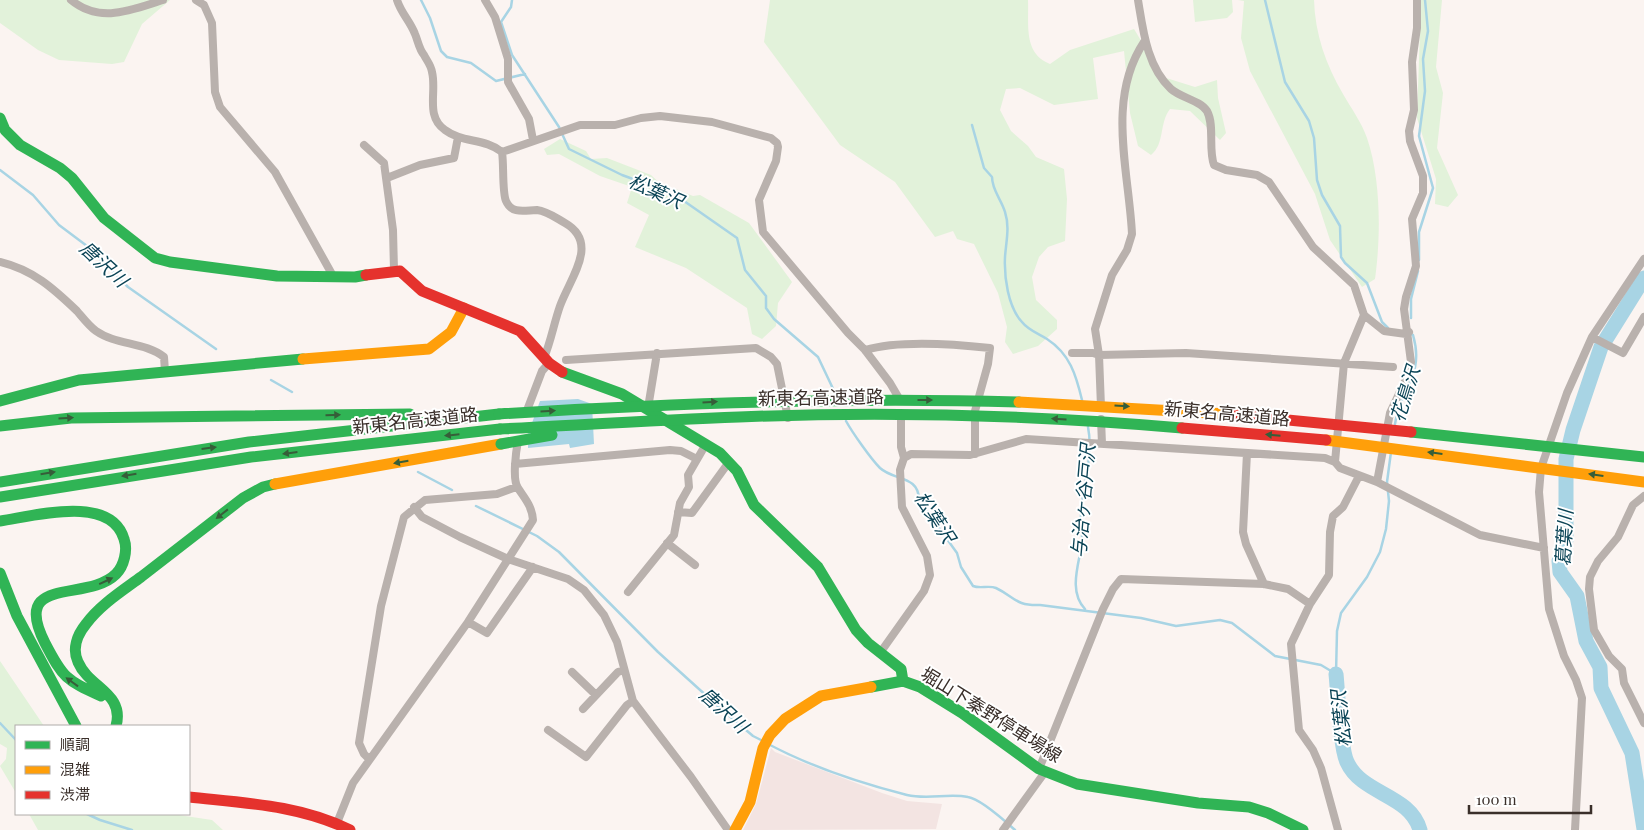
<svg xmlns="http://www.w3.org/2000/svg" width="1644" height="830" viewBox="0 0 1644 830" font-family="'Playfair Display','Noto Sans JP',serif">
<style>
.education{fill:#f3e4e2}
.green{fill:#e2f2da}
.water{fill:#a8d4e4}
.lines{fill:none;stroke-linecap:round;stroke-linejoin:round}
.stream{stroke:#a8d4e4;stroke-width:2.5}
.river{stroke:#a8d4e4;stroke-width:15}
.street{stroke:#b9b1ad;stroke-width:8}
.fast{stroke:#30b455;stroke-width:11}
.slow{stroke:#ff9f0a;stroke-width:11}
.jam{stroke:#e5322d;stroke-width:11}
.fast-bridge{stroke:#30b455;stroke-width:11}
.slow-bridge{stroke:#ff9f0a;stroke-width:11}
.jam-bridge{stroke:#e5322d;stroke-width:11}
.oneway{fill:#365e39}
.labels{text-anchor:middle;stroke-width:4;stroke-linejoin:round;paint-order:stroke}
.street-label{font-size:18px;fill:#3a2f2a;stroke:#fff}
.water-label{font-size:19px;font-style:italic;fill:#0b4456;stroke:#fff}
</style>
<rect width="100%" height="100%" fill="#fbf4f1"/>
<path class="education" d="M771,748L775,752L882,793L907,801L942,804L936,829L743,830L756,804Z"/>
<path class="green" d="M0,0H170L142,24L124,62L112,64L59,60L38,50L0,23Z
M770,0H1028C1029,25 1023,53 1050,64L1070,50L1134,29L1163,77L1195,87L1217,80L1218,98L1226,133L1220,140L1190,111L1170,109C1159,123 1165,144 1151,155L1138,146L1130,113L1124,51L1093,58L1098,99L1054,105L1020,88L1006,89L1000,110L1011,131L1028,146L1036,157L1064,169L1067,199L1065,241L1048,247L1039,257L1032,277L1036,300L1057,320V329L1038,346L1013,354L1005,342L1007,327L998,293L974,244L957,239L953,231L935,237L895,182L840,145L764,42Z
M1193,0H1232L1233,12L1227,18L1195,22Z
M1238,0H1314C1315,34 1326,65 1343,94C1351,108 1362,123 1367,138C1381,179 1381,236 1375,279L1362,287L1330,240L1315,194L1250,71L1241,38L1244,1Z
M1421,0H1442L1436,67L1443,93L1437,148L1458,195L1448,207L1435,204L1436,179L1417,118Z
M560,139L586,151L591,159L607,158L651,175L666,189H676L693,196L700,195L749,223L792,282L778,303L776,326L762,339L752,334L747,308L686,268L635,247L649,215L627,203L632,187L600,176L559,154L547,155L544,149Z
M0,661L44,726H16V793L0,766L6,759L7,748L0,744Z
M29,814H172L212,820L223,830H38Z"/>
<path class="water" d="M578,399L592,404L594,444L570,448L569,444L528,448V434L540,401Z"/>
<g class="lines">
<path class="stream" d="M421,0L430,18L441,51L447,57L471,63L496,81L525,74
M512,0L511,7L501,22L512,55L559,127L569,149L622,175L674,194L737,238L745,270L766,296V308L774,319L818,357L836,395
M1265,0L1285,82L1309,121L1314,138L1317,180L1322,195L1340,226L1341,257L1345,263L1367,283L1382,322L1388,328
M972,125L984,168L992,177C992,190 1001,199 1005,212C1010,227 1006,242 1005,257C1004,277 1008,307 1022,322C1028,330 1039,334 1047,339C1070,354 1076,375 1082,400
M0,170L33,195L59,225L87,246L128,287L216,349
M1419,260V232L1433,188L1419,136L1425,91L1423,59L1428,31L1425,0
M1411,318V299L1418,271
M271,380L292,392
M846,421C852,432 871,459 880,468C894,481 919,475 919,500L957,553L961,567L973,586C980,589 989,585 996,588C1015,597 1015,606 1040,605L1141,618L1176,626L1220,620L1232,623L1275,656L1321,665L1336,674
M1395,424C1400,388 1425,376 1413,335L1410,334
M418,472L452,490
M476,506L537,536L559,552L658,652L720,708L753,736L763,741
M1085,609C1068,591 1079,564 1082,543C1083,533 1080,525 1081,515C1082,485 1094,457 1088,427
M1336,674L1337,631L1341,613L1367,577L1380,552L1386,529L1389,501L1387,482L1391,452
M0,723L16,740
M770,745C812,767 860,783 907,795C928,800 948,793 968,797C981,799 1005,821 1015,830
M87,814L100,820L132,830"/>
<path class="river" d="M1644,278L1601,347L1573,430L1566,459V540L1559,561L1560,572L1577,596L1586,641L1600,667L1601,688L1632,753L1644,829
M1336,674C1338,693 1340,747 1347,762C1362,795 1410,794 1420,830"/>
<path class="street" d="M71,0C100,24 131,10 163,0
M196,0L204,5L212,23L215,92L220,107L275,172L333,276
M397,0C401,13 410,21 415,34C418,41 419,49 424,55C427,61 431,65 432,72C437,92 425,116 445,130C462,143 485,138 502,152C504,164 502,192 506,201C512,215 526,210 537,210C547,211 556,218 565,223C600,243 570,278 560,306C554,323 551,341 544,358
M485,0L495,17L508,59V82L529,119L533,140
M1138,0C1143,30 1147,67 1171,89C1181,98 1200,100 1207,111C1215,126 1208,148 1214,165L1226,170L1257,175L1269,182L1313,247L1354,285L1364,315L1384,331L1406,334L1409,332
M364,145L384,163L393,230L394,270
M502,152L580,125H615L641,118L660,116L712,122L771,138L777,143L778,147L776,161L759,200L763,232L848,333L865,350L890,383L900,400
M387,178L420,165L454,158L458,137
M0,262C33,270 53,288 77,311C83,318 89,326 96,331C116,345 145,342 164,357L165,371
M1592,337L1623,353L1644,317
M865,350C899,340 954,344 990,348L988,364L975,411V454
M1072,353H1093L1099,355L1186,353L1393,367
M566,360L756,348L771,357L777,364L788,418
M1101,407L1099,355L1095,329L1112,275L1127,250L1132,234C1129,171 1106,99 1144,42
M648,408L657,353
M526,413L542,371L549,363
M901,413V447L904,458
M1101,419L1102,444
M1247,453L1243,532L1246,544L1264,584
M1335,462L1344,363L1364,315
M515,464L670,450L681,451L697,459
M1377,482L1390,413L1407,377L1411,362L1404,309L1406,297L1416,266L1412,219L1423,193V176L1410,141L1409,131L1414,110L1412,62L1417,28V0
M1644,496L1633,505L1618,537L1598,561L1590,577L1589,589L1594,630L1609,656L1622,669L1624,683L1644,723
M414,507L422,517L460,537L508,559L568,579L584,590L604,615L617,642L633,701L691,777L728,830
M678,512L692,513L729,462
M667,543L695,565
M628,592L674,535L680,503L689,487L688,475L706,444
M468,622L487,633L533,567
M880,653L924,591L930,575L927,556L902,507L900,470L904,458L911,454L970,455L1026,439L1325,458L1335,462L1340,468L1377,482L1480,535L1544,548
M572,672L596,695
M583,709L618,672L624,670
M548,730L586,757L627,705L633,701
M369,759L364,754L359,743L381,606L404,517L425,500L497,494L516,487
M1039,769L1103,609L1113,589L1121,579L1264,584L1288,589L1310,604
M337,823L353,783L468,622L533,520C532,506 525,499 518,488C512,480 516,451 518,441
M1003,830L1045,772
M1338,830L1321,768L1313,750L1299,730L1291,644L1310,604L1329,575L1330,532L1333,516L1343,507L1359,476
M1575,830L1582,698L1576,680L1564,656L1549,609L1539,492L1541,468L1567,393L1592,337L1644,259"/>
<path class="fast" d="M0,118L5,130L20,145L60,168L72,178L104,218L155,258L170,262L277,276L355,277L366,275
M562,372L622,394L720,453L737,471L754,505L818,567L856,630L868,643L901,669L903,681
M0,401L79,380L303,359
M0,426L71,418L410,414
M0,482L249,442L499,414
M0,497L251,457L500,429
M0,521C34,516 111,494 124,539C128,550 124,566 116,574C87,603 10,574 45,643C63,678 66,680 101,696
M0,573L17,616L76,726
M871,687L903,681L920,687L962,713L1039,769L1077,784L1198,803L1249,807L1268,813L1303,830
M116,726C125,693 89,688 78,662C72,649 77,635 86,624C100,605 122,591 141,577C175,551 209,524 243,498L263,487L275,484"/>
<path class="slow" d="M303,359L429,349L451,332L464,308
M275,484L501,444
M735,830L750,802L763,748L770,735L785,719L821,696L871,687"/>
<path class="jam" d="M366,275L400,271L422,291L520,331L549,363L562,372
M189,797C244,803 300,805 350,830"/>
<path class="fast-bridge" d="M499,414C672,403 846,397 1019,402
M500,429C579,425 659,420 739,417C886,411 1035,415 1182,428
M1411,432L1644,457
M501,444L552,435"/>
<path class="slow-bridge" d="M1019,402L1227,414
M1326,440L1644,482"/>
<path class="jam-bridge" d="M1227,414L1411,432
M1182,428L1326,440"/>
</g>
<defs><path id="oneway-solid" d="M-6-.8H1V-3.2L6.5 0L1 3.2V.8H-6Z" transform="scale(1.25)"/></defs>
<g class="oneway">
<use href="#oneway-solid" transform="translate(925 400)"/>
<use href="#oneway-solid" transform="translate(710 402) rotate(-3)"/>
<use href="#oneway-solid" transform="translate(1122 406) rotate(3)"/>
<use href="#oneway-solid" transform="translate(548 411) rotate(-4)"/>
<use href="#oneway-solid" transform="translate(333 415) rotate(-1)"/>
<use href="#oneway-solid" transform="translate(66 418) rotate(-4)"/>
<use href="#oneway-solid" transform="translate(1059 419) rotate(-177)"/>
<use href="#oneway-solid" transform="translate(452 435) rotate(174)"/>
<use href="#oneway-solid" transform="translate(1273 435) rotate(-175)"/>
<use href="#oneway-solid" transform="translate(209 448) rotate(-7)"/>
<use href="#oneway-solid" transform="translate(290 453) rotate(173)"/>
<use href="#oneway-solid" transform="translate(1435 453) rotate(-173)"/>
<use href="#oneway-solid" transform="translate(401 462) rotate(170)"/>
<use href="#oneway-solid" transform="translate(48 473) rotate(-9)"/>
<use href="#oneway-solid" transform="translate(129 475) rotate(171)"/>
<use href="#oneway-solid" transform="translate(1596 475) rotate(-172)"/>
<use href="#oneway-solid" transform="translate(222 514) rotate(142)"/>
<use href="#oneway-solid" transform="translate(106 581) rotate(-25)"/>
<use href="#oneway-solid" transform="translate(72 682) rotate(-144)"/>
</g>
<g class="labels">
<g class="street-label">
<text transform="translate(821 398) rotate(-1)" y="6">新東名高速道路</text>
<text transform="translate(1227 414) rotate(5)" y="6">新東名高速道路</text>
<text transform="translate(415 421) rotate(-6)" y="6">新東名高速道路</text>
<text transform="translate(991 715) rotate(32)" y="6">堀山下秦野停車場線</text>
</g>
<g class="water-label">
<text transform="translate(656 191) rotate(24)" y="7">松葉沢</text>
<text transform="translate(104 264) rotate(43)" y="7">唐沢川</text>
<text transform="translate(1405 394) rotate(-73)" y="7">花鳥沢</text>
<text transform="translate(1083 501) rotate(-85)" y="7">与治ヶ谷戸沢</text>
<text transform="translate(935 517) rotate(57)" y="7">松葉沢</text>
<text transform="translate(1564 538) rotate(-87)" y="7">葛葉川</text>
<text transform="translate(724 710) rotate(42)" y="7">唐沢川</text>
<text transform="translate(1341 719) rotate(-96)" y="7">松葉沢</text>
</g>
</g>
<rect x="15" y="725" width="175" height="90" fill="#ffffff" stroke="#b0acaa"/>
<rect x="25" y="741" width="25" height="8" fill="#30b455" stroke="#b0acaa"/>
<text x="60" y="750" font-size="15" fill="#3a2f2a">順調</text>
<rect x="25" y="766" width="25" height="8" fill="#ff9f0a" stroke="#b0acaa"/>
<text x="60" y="775" font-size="15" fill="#3a2f2a">混雑</text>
<rect x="25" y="791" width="25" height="8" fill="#e5322d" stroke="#b0acaa"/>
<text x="60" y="800" font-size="15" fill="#3a2f2a">渋滞</text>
<path d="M1469 805v8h122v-8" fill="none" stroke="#3a2f2a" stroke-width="2.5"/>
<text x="1476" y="805" font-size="15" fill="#3a2f2a" stroke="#ffffff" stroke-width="4" paint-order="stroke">100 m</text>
</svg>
